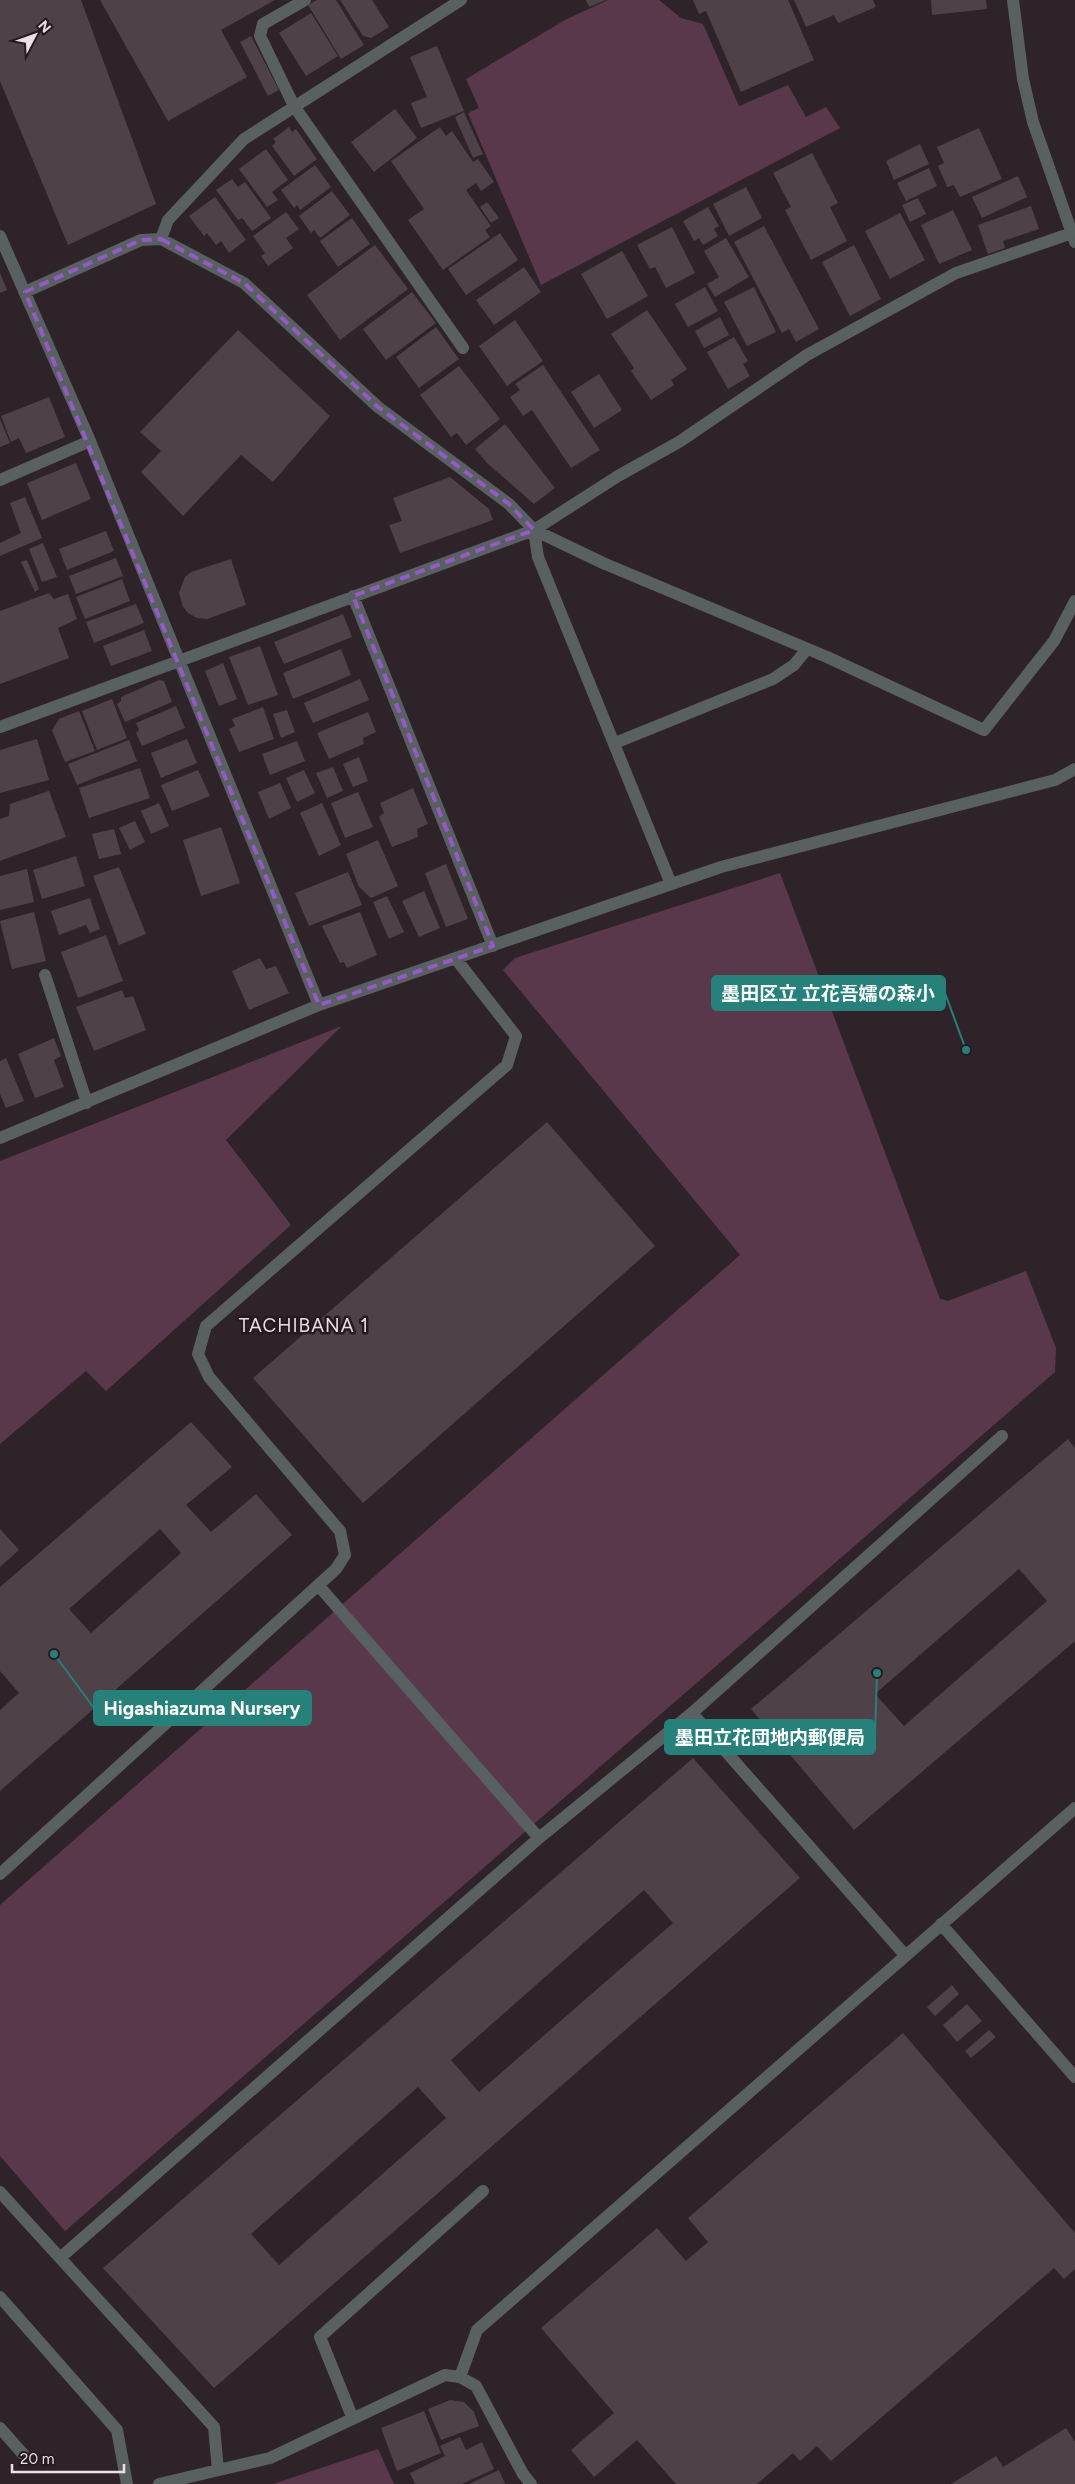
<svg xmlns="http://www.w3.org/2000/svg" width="1075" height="2484" viewBox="0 0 1075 2484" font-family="Figtree,'Noto Sans JP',sans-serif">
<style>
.green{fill:#59384b}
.building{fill:#4e4148;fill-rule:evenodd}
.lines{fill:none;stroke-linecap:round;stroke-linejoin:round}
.minor{stroke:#586061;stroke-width:12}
.marked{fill:none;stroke:#9759c9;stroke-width:4;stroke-dasharray:10 6;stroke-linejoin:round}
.labels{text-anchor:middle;stroke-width:5;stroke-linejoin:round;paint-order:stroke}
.neighbourhood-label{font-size:19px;letter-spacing:1px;fill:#ebdbe4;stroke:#251a20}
.leader{fill:none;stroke:#25817a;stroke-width:2}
.callout-dot{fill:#25817a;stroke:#251a20;stroke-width:2}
.callout{fill:#25817a;stroke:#25817a;stroke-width:2}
.callout-label{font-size:19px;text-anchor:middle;font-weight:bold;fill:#fff}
</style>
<rect width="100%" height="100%" fill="#2f232a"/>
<path class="green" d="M608,0H659L681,18L703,24L739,106L788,85L806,117L826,107L840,128L541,285L468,113L479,108L466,79L565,20Z
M780,873L940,1299L948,1301L1026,1271L1056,1348L1055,1372L65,2231L0,2156V1905L740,1255L503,970L515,958Z
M342,1026L226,1140L291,1225L106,1391L86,1371L0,1444V1161Z
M378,2449L394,2484H273Z"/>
<path class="building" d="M0,0H81L156,204L68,245L0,81Z
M100,0H275L221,30L247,77L168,121Z
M317,0H336L364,45L341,59L308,5Z
M340,0H372L389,27L371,38L363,36Z
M586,0H606L589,7Z
M693,0H788L814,60L741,92L706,11L699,14Z
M794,0H873L876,7L838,23L834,15L806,27Z
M931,0H986L987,9L932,15Z
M311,13L338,56L306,76L279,33Z
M251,36L279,90L268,96L240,42Z
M437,46L464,111L421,128L411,103L427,97L410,57Z
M395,109L417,138L374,172L351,142Z
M464,112L483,154L473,158L455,117Z
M289,127L292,132L296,129L317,159L294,176L272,146L276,142L273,139Z
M440,127L446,136L452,131L473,162L478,159L494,182L481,191L476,183L466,190L491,226L485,230L490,237L443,270L408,220L424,209L391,161Z
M979,128L1002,179L960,197L954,185L947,187L946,184L938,166L944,163L937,147Z
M920,144L929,164L894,180L886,161Z
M266,149L288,180L272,192L278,200L267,207L239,169Z
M812,153L838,203L830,207L847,241L811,260L785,210L791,207L773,173Z
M315,165L331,187L300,210L297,205L294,208L281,190Z
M929,168L937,186L906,201L897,183Z
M1018,176L1027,197L982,218L972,197Z
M232,179L238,187L245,182L271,218L252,231L242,218L238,220L216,190Z
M746,187L762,218L729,236L713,204Z
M332,191L350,215L320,238L314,230L311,233L299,216Z
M215,197L246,240L229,253L221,241L216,245L207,233L204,236L189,216Z
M918,198L926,214L910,222L902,205Z
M487,202L499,218L491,223L480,207Z
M1031,206L1039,229L1003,241L1005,248L988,254L978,225Z
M708,207L719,226L714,229L718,236L703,245L699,238L694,241L683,221Z
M953,210L972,250L939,264L921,225Z
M286,212L299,229L286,238L293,248L268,266L261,256L265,253L253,236Z
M900,213L925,260L890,279L865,231Z
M352,218L370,244L338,267L320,241Z
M764,226L819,329L796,342L789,329L782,333L734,242Z
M672,227L695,273L666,288L655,267L650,269L637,245Z
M500,233L518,260L466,295L448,269Z
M726,238L749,277L715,297L707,284L719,277L704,251Z
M375,245L408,289L340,340L307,295Z
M854,245L881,299L850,316L822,262Z
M622,251L648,296L607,319L581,274Z
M524,267L541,292L494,325L476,300Z
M0,273L7,290L0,293Z
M705,287L718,311L688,327L675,304Z
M754,287L776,332L747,346L724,302Z
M412,292L436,323L386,360L363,329Z
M647,310L687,369L671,380L674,385L651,400L631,371L634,368L611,334Z
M720,317L729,335L704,348L695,331Z
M515,320L543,361L507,386L479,346Z
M436,327L459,359L419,388L396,357Z
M238,330L330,416L273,482L241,455L183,516L141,472L161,451L140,432Z
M734,337L748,361L743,364L750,376L728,389L707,352Z
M543,365L600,450L571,468L532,410L523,416L510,397L520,390L515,384Z
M459,366L500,419L466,445L457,433L451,437L420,395Z
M599,374L622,410L594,428L571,392Z
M49,397L65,437L26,453L19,438L11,442L1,416Z
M0,419L10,443L0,447Z
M505,424L555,488L534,504L487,463L475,449Z
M76,463L91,499L42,520L27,483Z
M450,477L489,509L493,520L400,553L389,525L402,521L393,498Z
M25,497L42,538L0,556V543L21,533L10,503Z
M106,531L114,551L67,570L59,549Z
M43,543L57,577L42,582L29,549Z
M116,558L123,576L76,594L69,576Z
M231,559L246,605L207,619L197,618L188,613L183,607L179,593L185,577L191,572Z
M27,560L39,589L35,592L21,562Z
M122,579L130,601L85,619L76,597Z
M49,593L54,599L68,594L77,619L58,628L69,658L0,684V611Z
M136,604L144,623L94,643L86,622Z
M343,614L352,637L284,664L274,642Z
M144,630L152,651L111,666L103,646Z
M260,646L278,695L248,705L229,657Z
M341,649L351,675L293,699L283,673Z
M223,663L237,699L219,706L205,671Z
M360,679L369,700L313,723L304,703Z
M159,680L164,681L172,702L125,722L117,704L121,701V697Z
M112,699L127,738L97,750L82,711Z
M176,706L185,728L142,746L136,733L139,730L136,723Z
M263,707L274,739L239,752L229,729L235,726L232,719Z
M287,710L295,732L281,738L273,714Z
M79,711L95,751L65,762L52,730L59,719Z
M368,712L376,732L363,738L364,744L329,759L317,733Z
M37,739L49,780L0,793V750Z
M187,739L197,763L161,778L151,753Z
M129,740L137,761L77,785L68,764Z
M297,741L305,761L270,775L262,754Z
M359,757L368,781L353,787L343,764Z
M333,767L343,791L327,798L316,773Z
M140,768L150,798L89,818L79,788Z
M198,770L210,796L172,811L161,785Z
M304,770L315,793L297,802L286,778Z
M280,783L291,808L269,819L258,792Z
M413,788L428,824L417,829L418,837L392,847L379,817L384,813L380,803Z
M49,791L66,837L0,861V819L9,816L10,804Z
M358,792L373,827L345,838L331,803Z
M159,803L169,826L151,834L141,811Z
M322,803L341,845L319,856L300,813Z
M135,821L145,842L130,850L119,828Z
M221,827L240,883L201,896L183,840Z
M114,829L121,854L99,859L92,834Z
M378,840L398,886L371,898L359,887L346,854Z
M76,856L85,886L42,899L33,870Z
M446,864L468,919L446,927L425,873Z
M119,867L146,934L119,945L93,876Z
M27,869L34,902L0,910V876Z
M348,872L362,905L309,926L295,893Z
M424,891L440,928L419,937L402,901Z
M387,896L404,932L389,939L373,902Z
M90,898L100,929L90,933L86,925L59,935L51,911Z
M34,912L46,961L12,969L0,921Z
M360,912L377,955L347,968L344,962L340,963L322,926Z
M106,935L123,981L78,998L61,952Z
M260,958L266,969L276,966L289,993L249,1010L232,971Z
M122,990L125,998L133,996L146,1030L94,1051L76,1007Z
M54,1038L61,1056L54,1060L64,1087L35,1098L18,1054Z
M6,1058L24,1101L6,1108L0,1094V1061Z
M547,1122L655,1246L363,1503L253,1378Z
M191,1422L232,1467L186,1505L211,1532L256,1494L292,1535L0,1791V1710L19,1693L0,1671V1587ZM160,1529L181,1553L91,1633L69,1609Z
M1068,1439L1075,1448V1641L854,1830L751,1709ZM1019,1569L1047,1601L904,1726L875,1694Z
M0,1529L19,1550L0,1567Z
M693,1758L800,1878L214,2388L103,2268ZM644,1890L673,1923L479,2092L451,2060ZM418,2087L446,2118L279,2265L251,2234Z
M952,1985L959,1994L935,2016L927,2007Z
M967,2004L982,2021L957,2042L943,2025Z
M989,2030L996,2037L971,2058L965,2051Z
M903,2033L1075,2233V2269L1064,2279L1054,2268L831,2461L817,2446L800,2461L793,2453L757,2484H676L637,2440L594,2477L571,2450L614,2413L541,2328L657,2228L686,2261L708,2242L688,2218Z
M450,2400L464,2402L474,2412L479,2426L441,2440L428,2409Z
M424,2411L441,2453L397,2471L381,2428Z
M1066,2428L1075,2442V2484H951L996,2456L1003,2467Z
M460,2437L466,2450L482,2442L494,2469L462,2484H415L410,2473L445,2456L440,2446Z
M499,2470L505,2484H469Z"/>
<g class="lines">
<path class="minor" d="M305,0L263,24L260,36L294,106L463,348
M1013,0L1023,79L1033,122L1075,242
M0,236L90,441L319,1005
M161,239L168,220L244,139L461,0
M25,292L141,240L161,239L244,283L378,407L509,504L534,530L603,563L827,657L984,730L1054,641L1075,601
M0,480L90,441
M534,530L538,557L671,884
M353,596L493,946
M0,727L534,530L618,476L679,442L807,355L956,273L1072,233
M615,743L773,679L794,665L807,649
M45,975L87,1103
M0,1138L319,1005L721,867L1055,780L1075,769
M318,1585L539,1838
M692,1713L905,1955
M0,1874L336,1569L345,1555L340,1531L209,1377L198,1354L206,1326L507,1065L516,1036L456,959
M941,1924L1075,2077
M0,2192L214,2427L218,2470
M60,2258L539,1838L692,1713L1002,1436
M0,2297L117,2430L127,2484
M460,2377L477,2330L1075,1808
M353,2419L320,2337L483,2191
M0,2428L23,2454
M159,2484L270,2458L445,2375L460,2377L476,2386L523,2474L531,2484"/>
</g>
<path class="marked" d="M161,239L244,283L378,407L509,504L534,530L353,596L493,946L319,1005L25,292L141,240Z"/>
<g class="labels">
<g class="neighbourhood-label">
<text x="304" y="1332">TACHIBANA 1</text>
</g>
</g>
<path class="leader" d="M966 1050L945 993M54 1654L94 1708M877 1673L875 1737"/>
<g class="callout-dot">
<circle cx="966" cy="1050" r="5"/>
<circle cx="54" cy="1654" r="5"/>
<circle cx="877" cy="1673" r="5"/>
</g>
<g class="callout">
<rect x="712" y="976" width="233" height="34" rx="5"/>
<rect x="94" y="1691" width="217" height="34" rx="5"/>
<rect x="665" y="1720" width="210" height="34" rx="5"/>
</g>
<g class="callout-label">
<text x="828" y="1000">墨田区立 立花吾嬬の森小</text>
<text x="202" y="1715">Higashiazuma Nursery</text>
<text x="770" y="1744">墨田立花団地内郵便局</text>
</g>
<g transform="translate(35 35) rotate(49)" stroke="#251a20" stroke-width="4" paint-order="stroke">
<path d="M0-4L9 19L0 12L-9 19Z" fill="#eae1e6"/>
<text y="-8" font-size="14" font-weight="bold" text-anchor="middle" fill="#eae1e6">N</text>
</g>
<path d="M12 2464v8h112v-8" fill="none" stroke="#eae1e6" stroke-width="2.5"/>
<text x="20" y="2464" font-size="15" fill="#eae1e6" stroke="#251a20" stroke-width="4" paint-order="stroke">20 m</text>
</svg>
